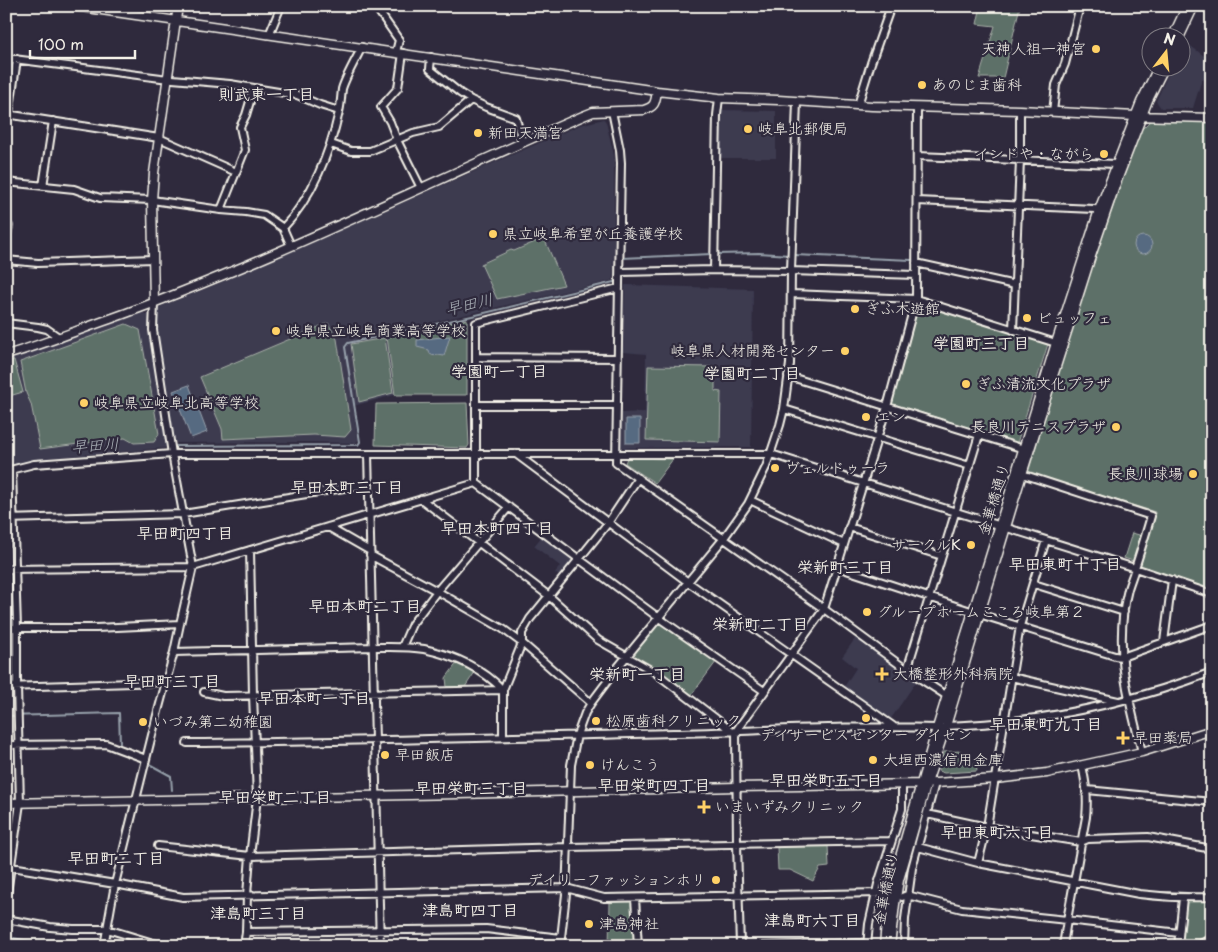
<svg xmlns="http://www.w3.org/2000/svg" width="1218" height="952" viewBox="0 0 1218 952" font-family="'Playpen Sans','Klee One',sans-serif">
<style>
.built{fill:#3c3a50}
.green{fill:#5d6f67;stroke:#a8b0a8}
.water{fill:#576a81;stroke:#96a0aa}
.lines{fill:none;stroke-linecap:round;stroke-linejoin:round}
.stream{stroke:#96a0aa;stroke-width:2}
.minor-casing{stroke:#f4f1e8;stroke-width:10}
.tertiary-casing{stroke:#f4f1e8;stroke-width:11}
.minor{stroke:#2f2a3d;stroke-width:6}
.tertiary{stroke:#2f2a3d;stroke-width:8}
.poi-dot{fill:#ffd166;stroke:#2f2a3d;stroke-width:2}
.labels{text-anchor:middle;stroke-width:4.5;stroke-linejoin:round;paint-order:stroke}
.poi-label{font-size:15px;fill:#f4f1e8;stroke:#2f2a3d;text-anchor:start}
.street-label{font-size:15px;fill:#f4f1e8;stroke:#2f2a3d}
.neighbourhood-label{font-size:16px;font-weight:bold;fill:#f4f1e8;stroke:#2f2a3d}
.water-label{font-size:16px;font-style:italic;fill:#adb4ba;stroke:#2f2a3d}
</style>
<rect width="100%" height="100%" fill="#2f2a3d"/>
<filter id="ink" filterUnits="userSpaceOnUse"><feTurbulence type="fractalNoise" baseFrequency=".02" numOctaves="2"/><feDisplacementMap in="SourceGraphic" scale="10" xChannelSelector="R" yChannelSelector="G"/><feConvolveMatrix kernelMatrix="1 2 1 2 8 2 1 2 1" color-interpolation-filters="sRGB"/></filter>
<g filter="url(#ink)">
<path class="built" d="M1184,41L1212,62V83L1202,79L1193,108H1161L1156,101L1171,68H1180L1181,49Z
M723,110L776,111V158H719L721,114Z
M604,119L606,122L614,155V247L613,278L611,281L386,333L395,395L353,406L358,440L356,443L307,442L176,443L174,437L157,329L158,309L162,306L220,283L580,125Z
M625,285L753,289L751,447L623,448L621,446L622,413L645,412L646,354L623,352Z
M143,313L148,315L168,445L165,448L46,458L6,467V361L19,357Z
M542,536L575,562L563,579L555,573L560,566L534,546Z
M857,636L918,679L890,720L844,687L856,668L842,657Z"/>
<path class="green" d="M981,6H1020L1003,78H979L995,26L977,24Z
M1151,120L1212,121V587L1211,589L1209,590L1140,566V561L1155,512L1028,473L1089,274L1140,131Z
M544,238L564,285L497,299L481,264L511,250L514,251Z
M919,303L1048,344L1017,443L891,403Z
M467,319V395H395L387,337Z
M328,323L337,339L351,430L345,437L314,435L223,439L222,429L200,377Z
M126,324L140,330L159,434L154,442L134,443L125,438L40,449L31,404L26,393L20,362Z
M385,338L393,393L359,402L351,344Z
M14,360L23,392L6,397V362Z
M648,366L715,367V391L721,392L720,442L646,440Z
M467,403L469,445L467,448L375,445L376,404Z
M627,458L673,459L655,483L625,463Z
M1132,533L1143,536L1136,560L1133,561L1124,558Z
M6,573H10L11,574L13,623L10,625H6Z
M659,622L716,662L690,697L633,654Z
M457,663L475,672L465,687H447L446,678Z
M961,751L963,764H976L977,771L944,773L938,771L944,752Z
M828,846L829,867L820,868L813,881L790,870H778L777,847Z
M1212,900V933L1187,946H1180L1186,903L1188,901Z
M630,901L632,903L634,946H609L610,902Z"/>
<path class="water" d="M1134 245a9 9 0 1 1 18 0a9 9 0 1 1-18 0Z
M450,336L444,356L438,355C435,356 433,356 430,354L429,350L417,347V340Z
M189,385L207,432L191,438L173,391Z
M626,419H640V443H626Z"/>
<g class="lines">
<path class="stream" d="M717,254L759,253L790,255
M794,255L912,260
M622,258L712,254
M174,447L175,446L358,445L360,442L345,347L348,343L472,316L614,282C619,275 613,266 617,258
M60,459L168,451
M6,467L33,461L40,460
M6,716L119,713L120,743
M149,764L171,776L172,790
M6,937L30,941L39,946"/>
<defs>
<path id="minor" d="M375,6L399,40L396,52
M269,35L281,6
M403,53L398,88L381,107L390,122L397,140L421,188
M431,57L430,69L460,93L471,100L486,107L516,118L522,142
M6,58L161,78L230,84L254,88L297,95L320,105L339,111
M719,98L717,115L714,270L791,271L916,275
M858,105L871,63L891,6
M612,111L620,150L621,163L616,463L824,609L907,670L947,696
M1053,112L1056,85L1065,64L1080,6
M6,114L159,138L236,172
M9,115L17,59
M331,144L351,151H370L413,133L439,127L471,100
M917,156L1116,164
M6,182L74,189L100,198L152,200L221,210L246,212L264,215L283,228L291,246
M43,186L53,121
M917,201L1094,209L1099,210
M221,210L245,150L240,127L246,115L254,88
M6,226H9L6,239
M283,228C312,198 330,152 339,112C341,104 341,97 342,89C345,78 356,59 362,47
M6,260L38,263L153,259
M916,263L1015,285
M620,272L714,270
M792,294L916,299L1056,343
M6,323L38,327L47,329L60,338
M1013,330L1020,160V110
M476,357L618,358
M788,376L1024,449
M476,405H617
M784,409L970,466
M368,454L380,946
M516,454L688,582L893,726
M6,471L34,464L172,454H771L1135,568L1212,594
M1022,474L1151,516C1146,533 1141,550 1135,568C1133,575 1130,582 1128,589C1113,647 1128,697 1142,752
M476,483L659,618L764,691
M476,483V323L619,288
M421,499L549,596L598,640L656,673L719,721L731,731
M750,500L844,544
M6,519L183,514L369,484
M328,527L370,551
M849,527L942,556
M370,555L437,591L503,629L522,643L591,703
M837,567L974,612
M6,569L193,567L476,483
M1034,584L1124,612
M979,614L1115,656L1122,657L1212,625
M6,628H96L180,624
M1164,642L1172,580
M402,647L412,624L437,591L509,507
M174,652L373,647C390,647 407,646 424,649C452,655 482,668 503,690
M907,670L979,435
M1011,677L1118,701
M6,687L165,682
M204,692L223,696L503,690
M946,726C1036,723 1127,704 1212,672
M503,737V690L522,643V633L530,619L579,559L608,523L638,478
M187,743C349,742 511,737 673,733C761,731 849,725 937,728
M6,745L106,744L146,759
M1087,790L1212,802
M927,814L987,827L1081,842L1088,839L1148,837L1212,849
M158,846L250,856L568,847L891,841
M918,847L978,863L1139,894C1163,897 1187,898 1212,897
M978,863L987,827L1020,626L1046,540
M6,866L115,884L183,897L566,888L604,898L881,893
M902,897L907,895L962,909L1067,920L1086,817C1088,798 1086,784 1082,765
M635,898L638,946
M6,900L20,803L17,687V628L12,470
M6,919L50,927L73,929H107L163,946
M246,932L486,929L561,938
M104,946L115,884L157,715L174,652L180,624L193,567L172,454L153,330L154,303
M244,946L246,932L247,895L250,856L257,798L253,695L250,550
M561,946V938L566,894L571,765L577,735L585,713L591,703L618,667L724,538L748,504L766,467L780,425L784,409L790,364L791,271L797,101
M740,946L737,844L736,731L824,609L887,407L916,299L917,108
M762,946L867,943
M867,946L869,924L878,884L902,809V784
M904,946L905,919L912,868L935,783
M1063,946L1067,920L1179,933
M1178,946L1183,898
M1197,946L1212,938"/>
<path id="tertiary" d="M74,6L657,91L719,98L778,100L872,106L1020,110L1135,116L1212,118
M1172,38L1187,6
M1179,38L1194,6
M154,303L152,200L154,173L178,6
M6,355C42,345 75,331 110,319C271,261 425,184 583,116L593,112L644,110C656,106 655,102 657,91
M6,803L460,794L736,787L921,784L995,779L1047,773L1142,752L1212,730
M884,946L886,922L891,888L937,728L1056,343L1099,210L1141,102L1158,68
M890,946L895,904L899,880L927,783L946,726L1022,474L1091,256L1116,183L1148,100L1164,68"/>
</defs>
<use href="#minor" class="minor-casing"/>
<use href="#tertiary" class="tertiary-casing"/>
<use href="#minor" class="minor"/>
<use href="#tertiary" class="tertiary"/>
</g>
</g>
<g class="poi-dot">
<circle cx="1096" cy="49" r="5"/>
<circle cx="922" cy="85" r="5"/>
<circle cx="748" cy="129" r="5"/>
<circle cx="478" cy="133" r="5"/>
<circle cx="1104" cy="154" r="5"/>
<circle cx="493" cy="234" r="5"/>
<circle cx="855" cy="309" r="5"/>
<circle cx="1027" cy="318" r="5"/>
<circle cx="276" cy="331" r="5"/>
<circle cx="845" cy="351" r="5"/>
<circle cx="966" cy="384" r="5"/>
<circle cx="84" cy="403" r="5"/>
<circle cx="866" cy="417" r="5"/>
<circle cx="1116" cy="427" r="5"/>
<circle cx="775" cy="468" r="5"/>
<circle cx="1193" cy="474" r="5"/>
<circle cx="971" cy="545" r="5"/>
<circle cx="867" cy="612" r="5"/>
<path d="M879.5 666.5h5v5h5v5h-5v5h-5v-5h-5v-5h5z"/>
<circle cx="866" cy="718" r="5"/>
<circle cx="596" cy="721" r="5"/>
<circle cx="143" cy="722" r="5"/>
<path d="M1120.5 730.5h5v5h5v5h-5v5h-5v-5h-5v-5h5z"/>
<circle cx="385" cy="755" r="5"/>
<circle cx="873" cy="760" r="5"/>
<circle cx="590" cy="765" r="5"/>
<path d="M701.5 799.5h5v5h5v5h-5v5h-5v-5h-5v-5h5z"/>
<circle cx="716" cy="880" r="5"/>
<circle cx="589" cy="924" r="5"/>
</g>
<g class="labels">
<g class="poi-label">
<text x="1086" y="54" text-anchor="end">天神人祖一神宮</text>
<text x="932" y="90">あのじま歯科</text>
<text x="758" y="134">岐阜北郵便局</text>
<text x="488" y="138">新田天満宮</text>
<text x="1094" y="159" text-anchor="end">インドや・ながら</text>
<text x="503" y="239">県立岐阜希望が丘養護学校</text>
<text x="865" y="314">ぎふ木遊館</text>
<text x="1037" y="323">ビュッフェ</text>
<text x="286" y="336">岐阜県立岐阜商業高等学校</text>
<text x="835" y="356" text-anchor="end">岐阜県人材開発センター</text>
<text x="976" y="389">ぎふ清流文化プラザ</text>
<text x="94" y="408">岐阜県立岐阜北高等学校</text>
<text x="876" y="422">エン</text>
<text x="1106" y="432" text-anchor="end">長良川テニスプラザ</text>
<text x="785" y="473">ヴェルドゥーラ</text>
<text x="1183" y="479" text-anchor="end">長良川球場</text>
<text x="961" y="550" text-anchor="end">サークルK</text>
<text x="877" y="617">グループホームこころ岐阜第２</text>
<text x="893" y="679">大橋整形外科病院</text>
<text x="606" y="726">松原歯科クリニック</text>
<text x="153" y="727">いづみ第二幼稚園</text>
<text x="866" y="740" text-anchor="middle">デイサービスセンター ダイセン</text>
<text x="1133" y="743">早田薬局</text>
<text x="395" y="760">早田飯店</text>
<text x="883" y="765">大垣西濃信用金庫</text>
<text x="600" y="770">けんこう</text>
<text x="715" y="812">いまいずみクリニック</text>
<text x="706" y="885" text-anchor="end">デイリーファッションホリ</text>
<text x="599" y="929">津島神社</text>
</g>
<g class="street-label">
<text transform="translate(994 499) rotate(-73)" y="5">金華橋通り</text>
<text transform="translate(886 888) rotate(-79)" y="5">金華橋通り</text>
</g>
<g class="neighbourhood-label">
<text x="266" y="100">則武東一丁目</text>
<text x="981" y="349">学園町三丁目</text>
<text x="499" y="377">学園町一丁目</text>
<text x="752" y="379">学園町二丁目</text>
<text x="347" y="493">早田本町三丁目</text>
<text x="497" y="534">早田本町四丁目</text>
<text x="185" y="539">早田町四丁目</text>
<text x="1065" y="570">早田東町十丁目</text>
<text x="845" y="573">栄新町三丁目</text>
<text x="365" y="612">早田本町二丁目</text>
<text x="760" y="630">栄新町二丁目</text>
<text x="637" y="680">栄新町一丁目</text>
<text x="172" y="687">早田町三丁目</text>
<text x="314" y="704">早田本町一丁目</text>
<text x="1046" y="730">早田東町九丁目</text>
<text x="826" y="786">早田栄町五丁目</text>
<text x="654" y="791">早田栄町四丁目</text>
<text x="471" y="794">早田栄町三丁目</text>
<text x="275" y="803">早田栄町二丁目</text>
<text x="997" y="838">早田東町六丁目</text>
<text x="116" y="864">早田町二丁目</text>
<text x="470" y="916">津島町四丁目</text>
<text x="258" y="919">津島町三丁目</text>
<text x="812" y="926">津島町六丁目</text>
</g>
<g class="water-label">
<text transform="translate(469 304) rotate(-13)" y="6">早田川</text>
<text transform="translate(95 445) rotate(-4)" y="6">早田川</text>
</g>
</g>
<rect width="1218" height="952" fill="none" stroke="#2f2a3d" stroke-width="25"/>
<rect x="12" y="12" width="1193" height="927" fill="none" stroke="#f4f1e8" stroke-width="2" filter="url(#ink)"/>
<g transform="translate(1166 52) rotate(16)"><circle r="24" fill="#2f2a3d" stroke="#7e7a81"/>
<path d="M0-4L9 19L0 12L-9 19Z" fill="#ffd166"/>
<text y="-8" font-size="14" font-weight="bold" text-anchor="middle" fill="#f4f1e8">N</text>
</g>
<path d="M30 50v8h105v-8" fill="none" stroke="#f4f1e8" stroke-width="2.5"/>
<text x="38" y="50" font-size="15" fill="#f4f1e8" stroke="#2f2a3d" stroke-width="4" paint-order="stroke">100 m</text>
</svg>
